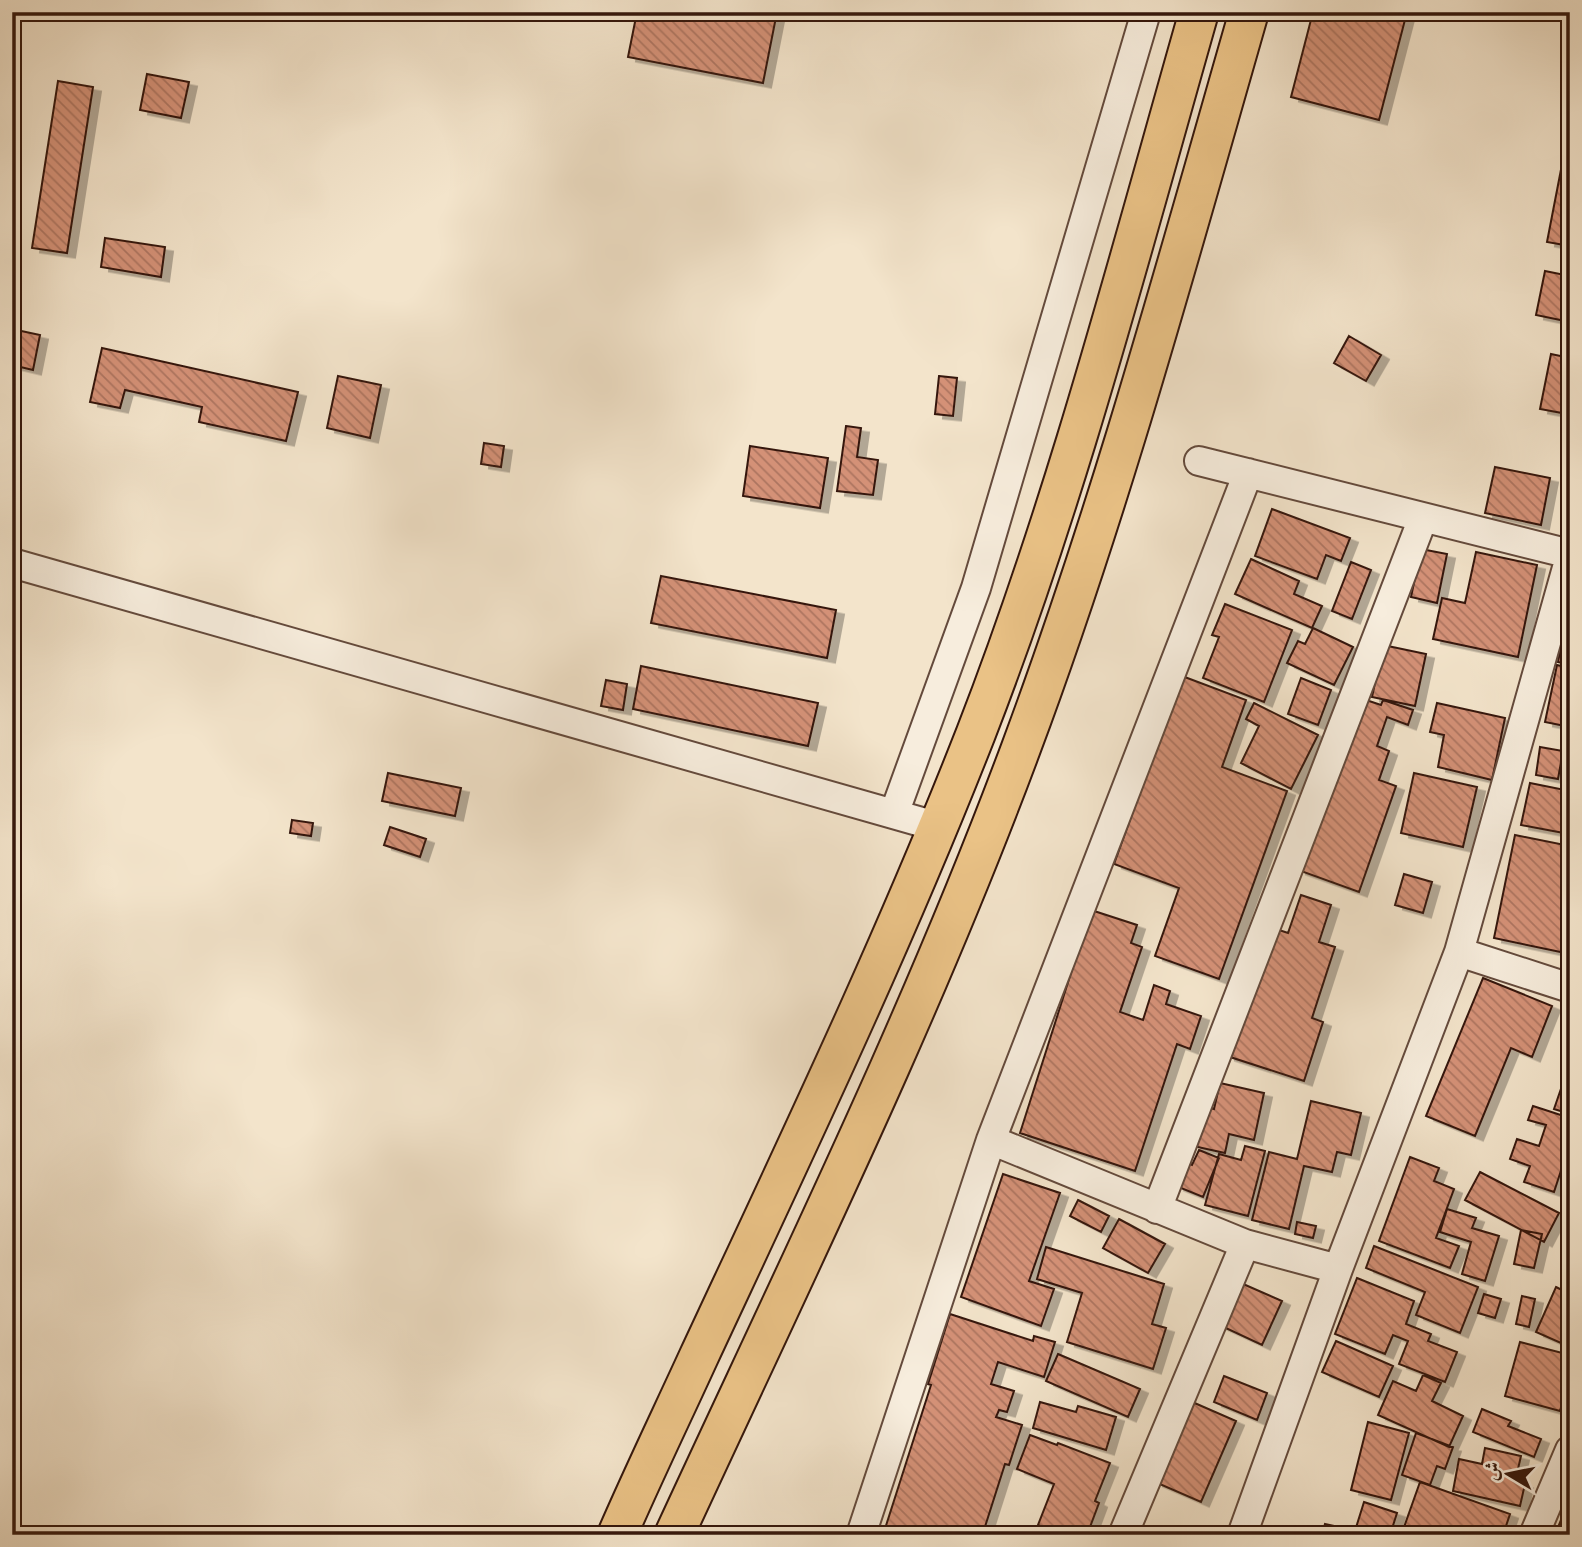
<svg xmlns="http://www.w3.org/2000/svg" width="1582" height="1547" viewBox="0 0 1582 1547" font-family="'EB Garamond',Amiri,serif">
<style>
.building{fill:url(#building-back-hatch);stroke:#35170c;stroke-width:2;filter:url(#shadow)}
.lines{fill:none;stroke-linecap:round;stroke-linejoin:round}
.minor-casing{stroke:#644a3c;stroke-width:32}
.primary-casing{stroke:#35170c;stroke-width:42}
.minor{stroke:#f7eddd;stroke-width:28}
.primary{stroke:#eac286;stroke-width:38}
</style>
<defs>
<pattern id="building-back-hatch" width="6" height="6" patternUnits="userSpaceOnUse" patternTransform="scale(1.75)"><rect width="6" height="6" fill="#d49177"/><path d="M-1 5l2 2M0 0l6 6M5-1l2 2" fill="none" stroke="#ad7560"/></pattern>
<filter id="shadow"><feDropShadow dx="8" dy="4.5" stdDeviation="0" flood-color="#0004"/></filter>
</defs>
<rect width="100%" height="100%" fill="#f3e4cb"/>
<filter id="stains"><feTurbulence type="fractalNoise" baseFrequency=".00286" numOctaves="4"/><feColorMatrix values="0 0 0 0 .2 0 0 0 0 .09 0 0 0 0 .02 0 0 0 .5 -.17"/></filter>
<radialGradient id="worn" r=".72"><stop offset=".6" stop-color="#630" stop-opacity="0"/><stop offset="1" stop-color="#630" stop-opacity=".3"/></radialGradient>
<path class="building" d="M637,12H777L763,83L628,57Z
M1313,12H1407L1379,120L1291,97Z
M147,74L189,82L181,118L140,110Z
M58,81L93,87L67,253L32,248Z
M1570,123V246L1547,242Z
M105,238L165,247L161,277L101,267Z
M1545,271L1570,276V322L1536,315Z
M12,329L40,335L33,370L12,365Z
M1349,336L1381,355L1366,381L1334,363Z
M102,348L298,392L286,441L199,422L202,407L125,390L120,408L90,402Z
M1551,354L1570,358V376L1562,413L1540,409Z
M338,376L381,385L370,438L327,428Z
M939,376L957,378L953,416L935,414Z
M846,426L861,428L857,457L878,460L873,495L837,491Z
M484,443L504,446L501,467L481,464Z
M750,446L828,458L820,508L743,496Z
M1495,467L1550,478L1541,525L1485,513Z
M1272,509L1350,538L1341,561L1326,555L1317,579L1255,556Z
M1421,549L1447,554L1437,603L1411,597Z
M1476,552L1537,565L1518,657L1433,639L1442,598L1465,603Z
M1251,559L1299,581L1294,594L1322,606L1312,628L1235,594Z
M1351,562L1371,570L1352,619L1332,611Z
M661,576L836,610L827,658L651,623Z
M1225,604L1292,630L1264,702L1203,678L1219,637L1212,635Z
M1567,616H1570V665L1558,662Z
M1313,628L1353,647L1334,685L1287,663L1298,641L1305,644Z
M1383,645L1426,654L1415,706L1372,697Z
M1557,665L1570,668V727L1545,722Z
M641,666L818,703L808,746L633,709Z
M1182,676L1246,700L1222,767L1287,791L1219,979L1155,956L1179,888L1114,864Z
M1301,678L1331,690L1318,725L1288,714Z
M606,680L627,684L623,710L601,706Z
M1360,698L1381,705L1383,700L1413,710L1408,725L1387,717L1377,746L1389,751L1379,780L1396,786L1359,892L1298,870Z
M1254,703L1318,735L1291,789L1241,763L1259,726L1246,719Z
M1437,703L1505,718L1492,780L1438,767L1444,735L1430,732Z
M1540,747L1563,751L1558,779L1536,775Z
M388,773L461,788L455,816L382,801Z
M1414,773L1477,787L1463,847L1401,833Z
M1530,783L1570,791L1569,834L1521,825Z
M292,820L313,823L311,836L290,833Z
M390,827L426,839L420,857L384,845Z
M1515,835L1570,846V954L1494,938Z
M1404,874L1432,882L1423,913L1395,905Z
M1301,895L1331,905L1319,942L1335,947L1312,1018L1323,1022L1304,1081L1227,1056L1273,928L1288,933Z
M1091,910L1137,925L1131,943L1142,947L1120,1012L1143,1020L1154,985L1170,991L1166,1004L1201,1016L1190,1049L1177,1044L1135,1171L1020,1133Z
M1483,978L1552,1006L1532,1057L1511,1048L1475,1136L1426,1116Z
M1564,1080L1570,1082V1114L1554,1109Z
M1220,1083L1264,1093L1254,1140L1229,1134L1225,1153L1193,1146L1201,1106L1214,1109Z
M1311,1101L1361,1113L1351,1155L1337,1152L1332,1172L1304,1166L1289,1229L1252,1220L1269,1152L1297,1159Z
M1533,1106L1570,1118V1143L1554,1192L1524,1182L1530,1166L1510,1159L1517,1139L1539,1146L1546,1125L1528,1120Z
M1245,1146L1265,1151L1248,1216L1205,1205L1219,1154L1241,1160Z
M1199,1150L1219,1158L1203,1197L1176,1186L1186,1162L1192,1165Z
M1410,1157L1439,1168L1434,1181L1454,1189L1436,1238L1459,1246L1450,1268L1379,1241Z
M1480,1172L1559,1213L1544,1242L1465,1200Z
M1003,1174L1060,1193L1029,1281L1054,1289L1041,1326L961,1297Z
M1078,1200L1109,1216L1101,1232L1070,1216Z
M1447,1209L1476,1218L1472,1228L1499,1236L1485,1281L1462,1274L1471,1242L1440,1232Z
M1119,1219L1165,1244L1148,1273L1103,1248Z
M1297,1222L1316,1226L1313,1238L1295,1234Z
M1521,1230L1542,1234L1534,1268L1514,1264Z
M1374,1246L1478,1287L1460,1333L1416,1315L1425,1292L1366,1268Z
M1046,1247L1164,1284L1152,1324L1166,1328L1153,1369L1067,1342L1082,1293L1037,1279Z
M1357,1278L1414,1301L1406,1324L1431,1334L1428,1341L1457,1352L1445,1382L1399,1364L1408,1341L1393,1335L1385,1354L1335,1334Z
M1234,1280L1282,1301L1262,1345L1215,1323Z
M1556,1287L1570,1294V1347L1536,1332Z
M1484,1294L1501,1299L1495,1318L1478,1313Z
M1522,1296L1535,1299L1529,1327L1516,1324Z
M950,1314L1033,1341L1034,1336L1055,1342L1044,1377L998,1362L991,1384L1014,1391L1007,1412L999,1410L996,1417L1022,1425L1009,1465L1005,1464L983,1533L989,1535H883L931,1385L928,1384Z
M1336,1341L1393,1366L1379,1397L1322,1372Z
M1520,1342L1570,1355V1374L1560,1411L1505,1396Z
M1058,1354L1140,1389L1128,1417L1046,1381Z
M1423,1375L1441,1383L1432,1401L1463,1416L1449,1447L1378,1415L1393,1381L1416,1391Z
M1224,1376L1267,1393L1257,1420L1214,1402Z
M1190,1401L1236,1421L1201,1502L1155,1482Z
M1040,1402L1076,1412L1078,1406L1116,1417L1106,1450L1033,1428Z
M1482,1409L1511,1421L1508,1426L1541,1439L1534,1457L1473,1432Z
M1368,1422L1409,1433L1391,1500L1351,1490Z
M1416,1433L1453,1447L1445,1469L1437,1466L1430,1485L1402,1475Z
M1030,1435L1057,1445L1058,1443L1110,1463L1095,1501L1099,1503L1087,1535H1063L1038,1525L1054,1484L1017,1469Z
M1485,1448L1521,1456L1515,1482L1525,1484L1520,1506L1453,1491L1459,1459L1482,1464Z
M1420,1482L1510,1514L1503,1535H1417L1403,1530Z
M1570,1497V1535H1555Z
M1364,1502L1397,1513L1390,1535L1354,1534Z
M1325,1524L1348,1529L1347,1535H1322Z"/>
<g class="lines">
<defs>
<path id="minor" d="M1199,461L1570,554
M12,563L939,827
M894,814L976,588L1146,12
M1459,952L1570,988
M991,1140L1245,1244L1338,1269
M1157,1209L1423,518
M861,1535L991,1140L1248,473
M1123,1535L1245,1244
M1242,1535L1338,1269L1459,952L1570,557
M1534,1535L1570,1450"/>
<path id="primary" d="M617,1535C643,1475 672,1415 699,1356C795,1150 893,945 976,733C1067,499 1130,254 1199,12
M674,1535C794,1275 921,1017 1021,748C1111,507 1178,259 1249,12"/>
</defs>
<use href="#minor" class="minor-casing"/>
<use href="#primary" class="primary-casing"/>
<use href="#minor" class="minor"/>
<use href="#primary" class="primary"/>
</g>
<rect width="1582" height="1547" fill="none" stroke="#f3e4cb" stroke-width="42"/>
<rect x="14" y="14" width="1554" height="1519" fill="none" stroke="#35170c" stroke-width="3.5"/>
<rect x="21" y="21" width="1540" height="1505" fill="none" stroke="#35170c" stroke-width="2"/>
<g transform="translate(1508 1474) rotate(280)" stroke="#f7eddd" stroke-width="5" paint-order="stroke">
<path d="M0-5L12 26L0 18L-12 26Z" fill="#35170c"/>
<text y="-10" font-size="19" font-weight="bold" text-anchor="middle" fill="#35170c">ش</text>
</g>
<rect width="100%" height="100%" filter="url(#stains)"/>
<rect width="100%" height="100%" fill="url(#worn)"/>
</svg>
